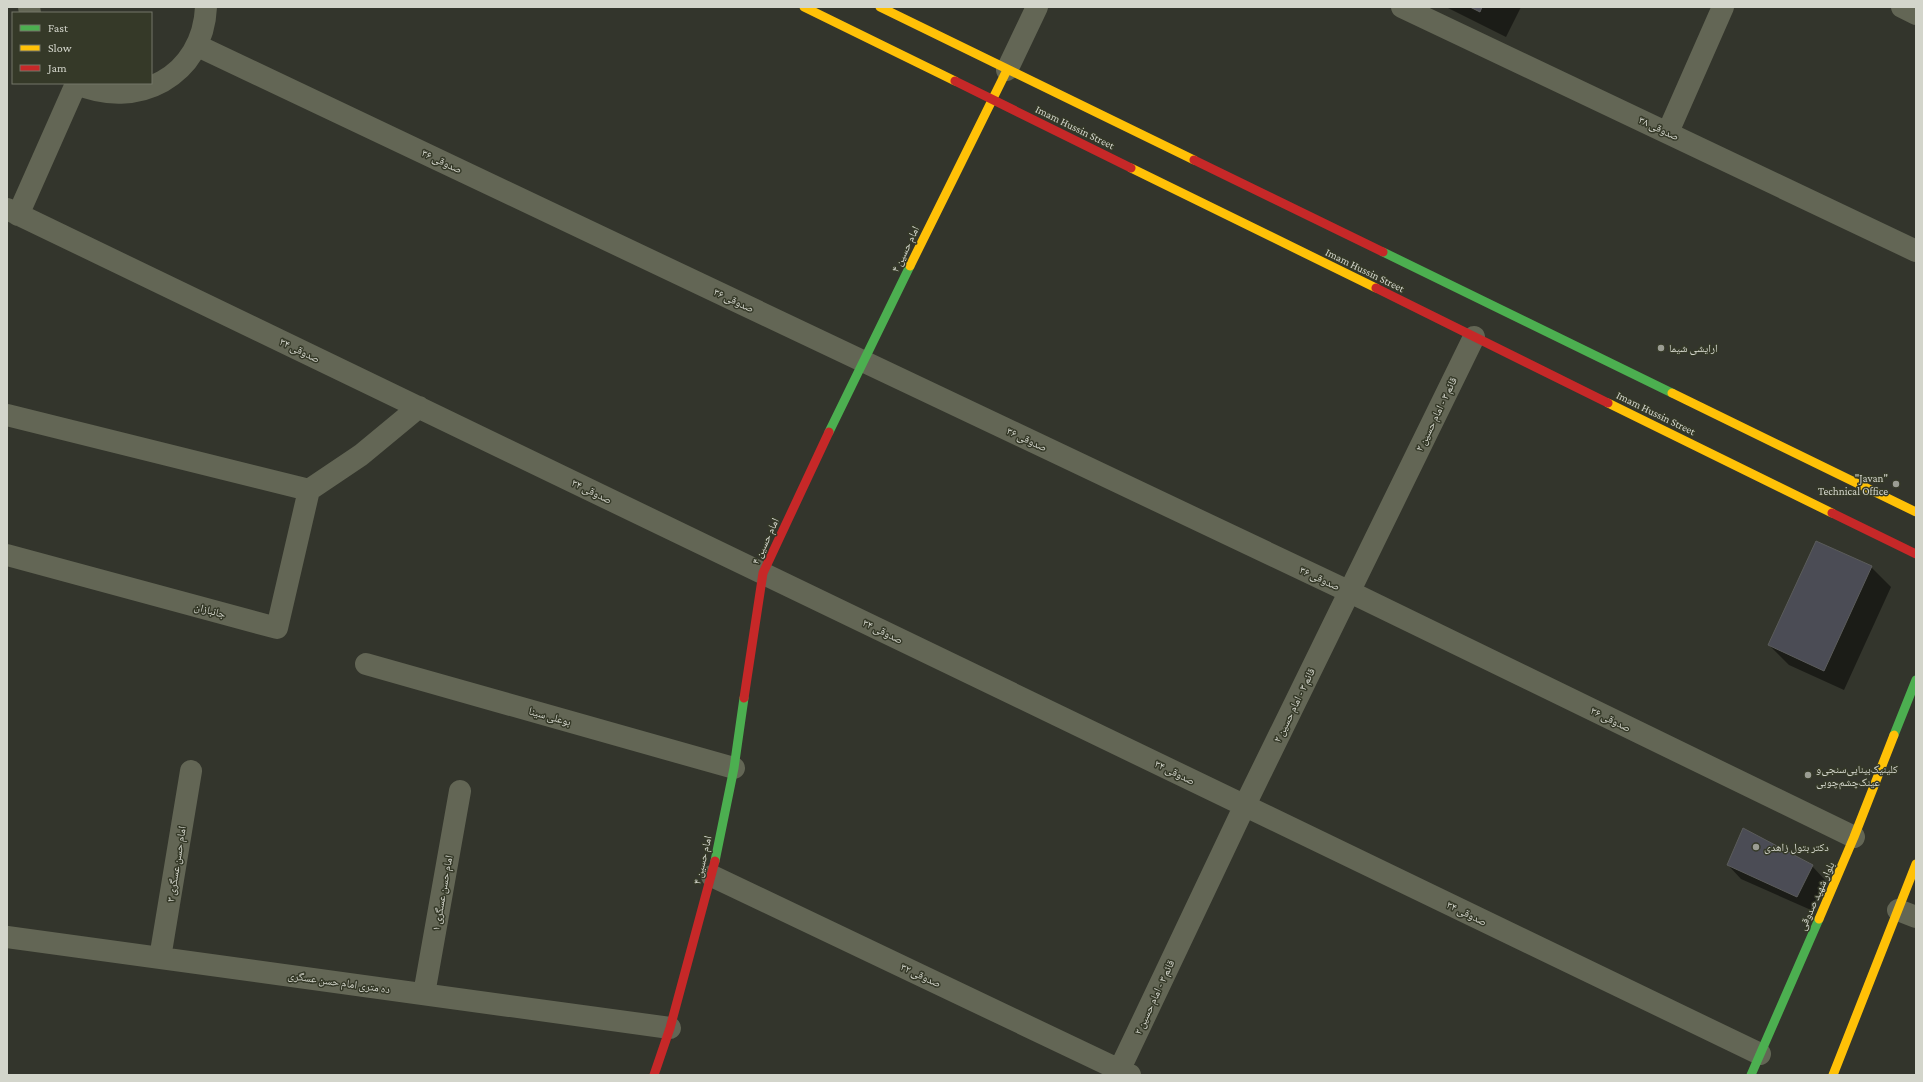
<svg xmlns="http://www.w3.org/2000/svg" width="1923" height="1082" viewBox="0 0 1923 1082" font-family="'Crimson Pro','Noto Naskh Arabic',serif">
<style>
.shadow{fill:#0007}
.building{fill:#4b4c55;stroke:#5b5c5b}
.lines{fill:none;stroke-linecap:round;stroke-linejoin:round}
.street{stroke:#636655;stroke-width:22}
.fast{stroke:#4caf50;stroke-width:9}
.slow{stroke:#ffc107;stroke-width:9}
.jam{stroke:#c62828;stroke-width:9}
.poi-dot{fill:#9b9d93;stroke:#353928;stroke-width:1.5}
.labels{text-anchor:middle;stroke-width:3;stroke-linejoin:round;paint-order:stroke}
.street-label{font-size:11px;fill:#d3d5cb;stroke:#353928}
.poi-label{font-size:11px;fill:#d3d5cb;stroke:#353928;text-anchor:start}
</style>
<rect width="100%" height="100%" fill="#33352c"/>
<path class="shadow" d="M1446,7H1521L1506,37Z
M1871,567L1891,587L1844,690L1789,665L1769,645Z
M1728,865L1812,866L1825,880L1811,910L1741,879Z"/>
<path class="building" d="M1470,7H1482L1480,12Z
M1816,541L1872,566L1824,671L1768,645Z
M1743,828L1813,865L1797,897L1727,865Z"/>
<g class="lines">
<path class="street" d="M29,7L30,13
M1402,7L1916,251
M1902,7L1916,14
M198,46L1350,592L1854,837
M1007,70L1037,7
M75,83C137,111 203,76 206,7
M1668,132L1723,7
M7,209L1760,1054
M18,215L76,84
M7,415L309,490L361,455L419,407
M7,555L277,628L309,490
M366,664L734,768
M712,876L1130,1075
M1898,910L1916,917
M7,937L670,1028
M160,958L191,771
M424,994L460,791
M1117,1075L1245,805L1474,337"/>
<path class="fast" d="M1383,252L1672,393
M829,432L910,266
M1894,735L1916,680
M715,861L734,768L744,698
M1751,1075L1819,919"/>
<path class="slow" d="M804,7L955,81
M880,7L1194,160
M1131,168L1376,288
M910,266L1007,70
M1672,393L1916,512
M1608,403L1832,513
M1819,919L1854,837L1894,735
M1833,1075L1916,864"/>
<path class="jam" d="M955,81L1131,168
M1194,160L1383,252
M1376,288L1608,403
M1832,513L1916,554
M744,698L763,573L829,432
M654,1075L670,1028L715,861"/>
</g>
<g class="poi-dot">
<circle cx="1661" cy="348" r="4"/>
<circle cx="1896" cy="484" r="4"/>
<circle cx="1808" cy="775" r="4"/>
<circle cx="1756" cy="847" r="4"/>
</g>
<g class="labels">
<g class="street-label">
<text transform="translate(1075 127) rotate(26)" y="4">Imam Hussin Street</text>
<text transform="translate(1659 128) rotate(25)" y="4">صدوقی ۳۸</text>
<text transform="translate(442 161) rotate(25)" y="4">صدوقی ۳۶</text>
<text transform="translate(905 249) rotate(-64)" y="4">امام حسین ۴</text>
<text transform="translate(1365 270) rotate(26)" y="4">Imam Hussin Street</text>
<text transform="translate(734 300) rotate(25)" y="4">صدوقی ۳۶</text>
<text transform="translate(300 350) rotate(26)" y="4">صدوقی ۳۴</text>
<text transform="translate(1656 413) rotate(26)" y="4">Imam Hussin Street</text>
<text transform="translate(1436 414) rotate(-64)" y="4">قائم ۳ - امام حسین ۲</text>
<text transform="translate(1027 439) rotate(25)" y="4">صدوقی ۳۶</text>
<text transform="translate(592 491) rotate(26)" y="4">صدوقی ۳۴</text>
<text transform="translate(765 541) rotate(-65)" y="4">امام حسین ۴</text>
<text transform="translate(1320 578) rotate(25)" y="4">صدوقی ۳۶</text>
<text transform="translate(210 610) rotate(15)" y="4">جانبازان</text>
<text transform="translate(883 631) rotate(26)" y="4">صدوقی ۳۴</text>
<text transform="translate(1294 705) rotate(-64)" y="4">قائم ۳ - امام حسین ۲</text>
<text transform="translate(550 716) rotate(16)" y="4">بوعلی سینا</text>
<text transform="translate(1611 719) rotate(26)" y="4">صدوقی ۳۶</text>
<text transform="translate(1175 772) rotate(26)" y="4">صدوقی ۳۴</text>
<text transform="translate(702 860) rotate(-77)" y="4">امام حسین ۴</text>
<text transform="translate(176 864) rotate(-81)" y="4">امام حسن عسگری ۳</text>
<text transform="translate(442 893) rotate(-80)" y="4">امام حسن عسگری ۱</text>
<text transform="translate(1816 896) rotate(-66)" y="4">بلوار شهید صدوقی</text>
<text transform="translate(1467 913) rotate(26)" y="4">صدوقی ۳۴</text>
<text transform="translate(921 975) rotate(25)" y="4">صدوقی ۳۲</text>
<text transform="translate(339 982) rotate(8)" y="4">ده متری امام حسن عسگری</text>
<text transform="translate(1154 997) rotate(-65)" y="4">قائم ۳ - امام حسین ۲</text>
</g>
<g class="poi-label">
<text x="1669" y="352">ارایشی شیما</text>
<text x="1888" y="482" text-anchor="end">"Javan"<tspan x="1888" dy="13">Technical Office</tspan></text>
<text x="1816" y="773">کلینیک‌بینایی‌سنجی‌و<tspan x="1816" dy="13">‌عینک‌چشم‌چوبی</tspan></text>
<text x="1764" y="851">دکتر بتول زاهدی</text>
</g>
</g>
<rect width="1923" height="1082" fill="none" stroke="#d3d5cb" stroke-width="16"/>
<rect x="12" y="12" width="140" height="72" fill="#353928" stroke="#747769"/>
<rect x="20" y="25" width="20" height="6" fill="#4caf50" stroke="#747769"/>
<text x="48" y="32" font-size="12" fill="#d3d5cb">Fast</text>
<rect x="20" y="45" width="20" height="6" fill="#ffc107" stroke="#747769"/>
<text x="48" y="52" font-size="12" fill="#d3d5cb">Slow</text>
<rect x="20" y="65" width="20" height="6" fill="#c62828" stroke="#747769"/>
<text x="48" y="72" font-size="12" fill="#d3d5cb">Jam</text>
</svg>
